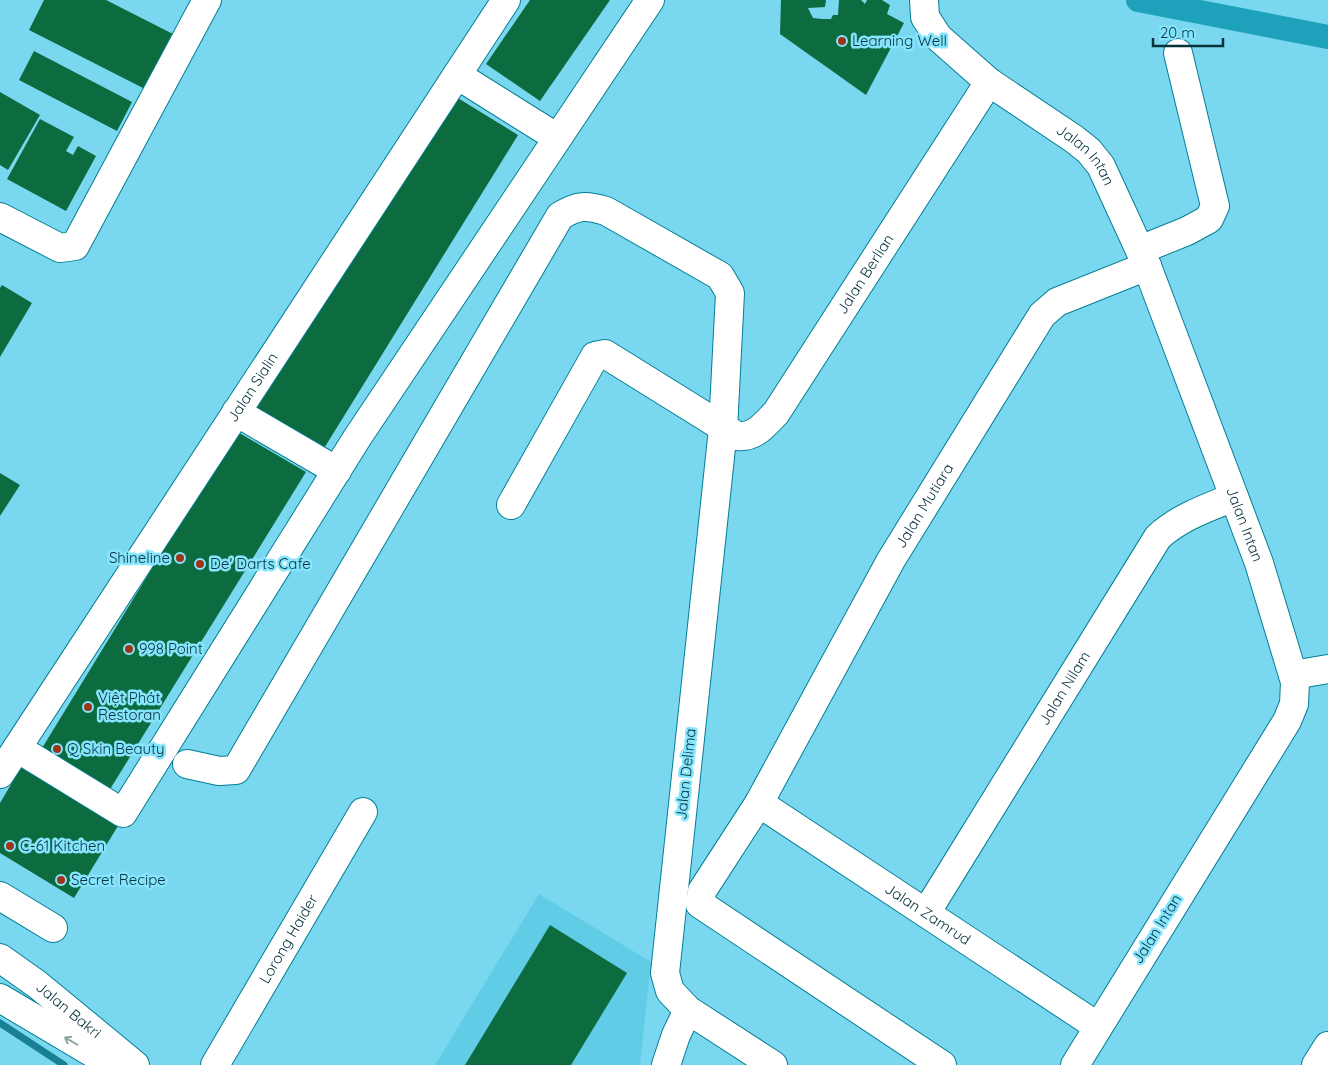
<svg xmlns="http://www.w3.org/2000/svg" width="1328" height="1065" viewBox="0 0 1328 1065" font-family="Quicksand,sans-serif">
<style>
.built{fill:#60cce6}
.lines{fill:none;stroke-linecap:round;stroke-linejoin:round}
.stream{stroke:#178095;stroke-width:7}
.canal{stroke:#1ea1bb;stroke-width:24}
.building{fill:#0c6c3f}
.minor-casing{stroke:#047e94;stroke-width:30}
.major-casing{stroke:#047e94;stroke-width:30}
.minor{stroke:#fff;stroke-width:28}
.major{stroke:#fff;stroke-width:28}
.oneway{stroke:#8fa3a7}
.poi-dot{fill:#9c3417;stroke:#86e5fd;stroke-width:2}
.labels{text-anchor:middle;stroke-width:5;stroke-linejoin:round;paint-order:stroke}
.poi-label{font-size:15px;fill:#06323b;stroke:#86e5fd;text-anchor:start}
.street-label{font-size:15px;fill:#06323b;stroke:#86e5fd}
</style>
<rect width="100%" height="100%" fill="#79d8ef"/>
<path class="built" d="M539,894L651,962L640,1065H435Z"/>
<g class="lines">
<path class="stream" d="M0,1023L64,1065"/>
<path class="canal" d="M1138,0L1328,37"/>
</g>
<path class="building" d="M44,0H106L173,34L145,89L29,30Z
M530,0H610L540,101L486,64Z
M781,0H826L825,7L808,8L813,18L822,19H831L833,15H838L839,0H861L865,4L867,0H882L890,5L887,14L904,23L866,95L780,34Z
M34,51L132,102L117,131L19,80Z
M0,92L40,115L8,170L0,165Z
M448,92L518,135L318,458L249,415Z
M40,119L74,137L66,151L73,155L78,146L96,156L66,211L7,179Z
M2,285L32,303L0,357V288Z
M236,431L306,472L104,799L36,758Z
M0,473L20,485L0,516Z
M25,761L121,821L74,898L0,853V803Z
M550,925L627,973L571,1065H465Z"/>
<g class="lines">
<defs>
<g id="minor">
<path id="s1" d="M924,0L925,17L938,37L989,82L1074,139L1089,151L1101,166L1147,266L1259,563L1295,682L1294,704L1287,721L1075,1065"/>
<path d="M457,75L556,137"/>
<path d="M0,217L60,248L75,246L207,0"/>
<path d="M1140,250L1187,231L1209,219L1215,206L1178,53"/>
<path d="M236,412L337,471"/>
<path id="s2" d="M511,505L595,356L605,354L737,436C755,438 764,425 776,413L989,82"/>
<path d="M1293,675L1328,669"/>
<path d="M17,748L123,813L357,438L650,0"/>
<path d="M187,764L219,771L236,770L560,216C578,205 586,205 606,211L720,276L730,293L723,429L665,973L670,991L688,1010L773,1065"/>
<path id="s3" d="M0,774L506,0"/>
<path id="s4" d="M759,803L1097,1026"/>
<path d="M0,896L53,928"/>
<path id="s5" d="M926,913L1158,537C1180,517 1207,508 1234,497"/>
<path id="s6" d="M215,1065L363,812"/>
<path d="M666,1065L676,1035L688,1010"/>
<path id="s7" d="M942,1065L700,904L702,891L759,803L891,560L1042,315L1057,302L1147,266"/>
<path d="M1316,1065L1328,1046"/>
</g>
<g id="major">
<path id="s8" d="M0,958L38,985L135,1065"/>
<path d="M0,998L113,1065"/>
</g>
</defs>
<use href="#minor" class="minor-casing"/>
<use href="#major" class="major-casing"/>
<use href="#minor" class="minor"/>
<use href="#major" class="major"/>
</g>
<defs><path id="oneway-shaft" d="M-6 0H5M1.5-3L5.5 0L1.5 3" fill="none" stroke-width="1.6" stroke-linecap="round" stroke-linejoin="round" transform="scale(1.25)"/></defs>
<use class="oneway" href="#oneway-shaft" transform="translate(71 1041) rotate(-150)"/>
<g class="poi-dot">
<circle cx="842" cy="41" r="5"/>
<circle cx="180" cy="558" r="5"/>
<circle cx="200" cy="564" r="5"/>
<circle cx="129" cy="649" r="5"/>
<circle cx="88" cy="707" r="5"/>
<circle cx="57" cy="749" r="5"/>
<circle cx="10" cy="846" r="5"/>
<circle cx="61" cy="880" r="5"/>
</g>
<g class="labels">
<g class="poi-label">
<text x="852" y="46">Learning Well</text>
<text x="170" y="563" text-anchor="end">Shineline</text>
<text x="210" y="569">De' Darts Cafe</text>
<text x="139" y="654">998 Point</text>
<text x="98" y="703">Việt Phát<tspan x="98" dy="17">Restoran</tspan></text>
<text x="67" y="754">Q Skin Beauty</text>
<text x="20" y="851">C-61 Kitchen</text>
<text x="71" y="885">Secret Recipe</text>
</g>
<g class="street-label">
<text dy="5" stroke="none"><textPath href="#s1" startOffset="231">Jalan Intan</textPath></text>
<text dy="5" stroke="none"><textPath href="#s2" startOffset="549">Jalan Berlian</textPath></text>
<text dy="5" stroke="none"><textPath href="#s3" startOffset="462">Jalan Sialin</textPath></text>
<text dy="5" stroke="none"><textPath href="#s7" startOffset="749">Jalan Mutiara</textPath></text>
<text dy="5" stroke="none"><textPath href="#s1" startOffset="636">Jalan Intan</textPath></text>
<text dy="5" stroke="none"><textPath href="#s5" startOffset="264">Jalan Nilam</textPath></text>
<text transform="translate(686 774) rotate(-84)" y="5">Jalan Delima</text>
<text dy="5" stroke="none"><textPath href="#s4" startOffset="202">Jalan Zamrud</textPath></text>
<text transform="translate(1157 929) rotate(-58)" y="5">Jalan Intan</text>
<text dy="5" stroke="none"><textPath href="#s6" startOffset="146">Lorong Haider</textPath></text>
<text dy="5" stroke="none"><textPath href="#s8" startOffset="86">Jalan Bakri</textPath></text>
</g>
</g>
<path d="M1153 38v8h70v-8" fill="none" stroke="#06323b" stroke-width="2.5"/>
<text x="1160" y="38" font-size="15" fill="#06323b" stroke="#86e5fd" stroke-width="4" paint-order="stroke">20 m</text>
</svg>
